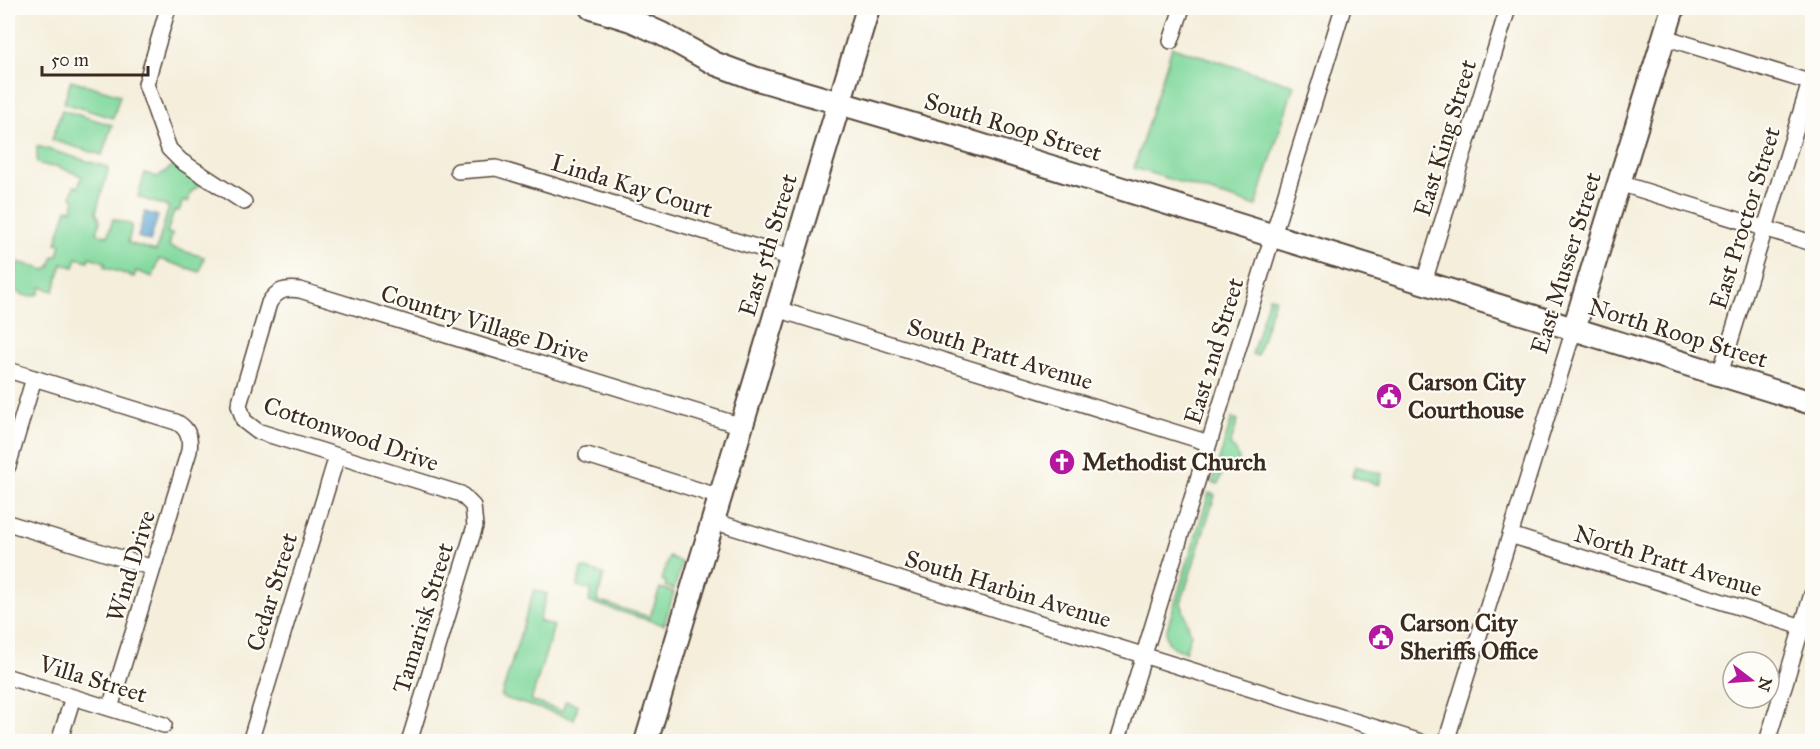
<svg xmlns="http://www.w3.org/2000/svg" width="1820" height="749" viewBox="0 0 1820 749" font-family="'IM FELL Great Primer',serif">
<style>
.green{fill:#82d99e;stroke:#5e825e;stroke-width:1.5}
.water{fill:#59a4d1;stroke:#4a6778;stroke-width:1.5}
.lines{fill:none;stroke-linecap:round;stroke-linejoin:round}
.street-casing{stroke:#57473a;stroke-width:18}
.secondary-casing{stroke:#57473a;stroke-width:26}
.street{stroke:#fff;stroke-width:15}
.secondary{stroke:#fff;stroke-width:22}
.labels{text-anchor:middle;stroke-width:4.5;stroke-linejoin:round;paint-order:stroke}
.street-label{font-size:24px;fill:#3b2a1e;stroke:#fdfcf7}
.poi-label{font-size:24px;font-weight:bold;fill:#3b2a1e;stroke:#fdfcf7;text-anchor:start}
</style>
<rect width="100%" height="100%" fill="#fdfcf7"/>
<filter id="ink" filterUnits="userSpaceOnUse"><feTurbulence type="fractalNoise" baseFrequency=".0167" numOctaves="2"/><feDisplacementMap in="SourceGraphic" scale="12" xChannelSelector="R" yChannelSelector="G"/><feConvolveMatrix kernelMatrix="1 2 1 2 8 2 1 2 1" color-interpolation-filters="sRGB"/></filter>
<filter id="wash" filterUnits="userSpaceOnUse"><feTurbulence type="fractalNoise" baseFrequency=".008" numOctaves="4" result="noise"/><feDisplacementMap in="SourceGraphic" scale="24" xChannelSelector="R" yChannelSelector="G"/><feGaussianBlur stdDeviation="1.35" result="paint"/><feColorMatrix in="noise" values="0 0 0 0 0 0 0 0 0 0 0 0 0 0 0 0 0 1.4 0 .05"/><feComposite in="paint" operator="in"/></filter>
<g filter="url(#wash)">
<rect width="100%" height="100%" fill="#f4eedb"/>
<path class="green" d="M1172,47L1294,85L1256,206L1134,168Z
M71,80L120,95L113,118L64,103Z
M62,110L112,125L102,155L52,140Z
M37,146L107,167L108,171L96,212L100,220L97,233L108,236L113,219L132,225L128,243L156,251L169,207L138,197L145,173L157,177L176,164L203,182L191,192L188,202L183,201L179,211H174L167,233L172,234L169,247L204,257L200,272L159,259L153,277L136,271L134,277L104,267L105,262L89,257L88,261L77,258L74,267L62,264L54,291L41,287L39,294C29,298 11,295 13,281C13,275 17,268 18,262L45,270L50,267L54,256H58L61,244L56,243L67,209L72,210L75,199L71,197L74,186L78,187L82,176L53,165L52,167L37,163Z
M1269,297L1275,298L1257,356L1252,354Z
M1232,418L1238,420L1230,445C1238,453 1243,460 1234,469L1222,473L1218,484L1212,483Z
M1355,466L1382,474L1379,485L1352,476Z
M1209,493L1215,495L1181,603L1191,634L1185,652C1174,647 1166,646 1166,632Z
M669,556L682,563L674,589L665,586L666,582L662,580Z
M582,568L604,574L597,601L650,617L660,588L674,592L664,625L589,602L591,590L577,586Z
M534,590L547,594L539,621L554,626L531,701L562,711L566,701L578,705L574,719L501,697Z"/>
<path class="water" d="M145,212L158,216L150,241L138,237Z"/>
</g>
<g filter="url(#ink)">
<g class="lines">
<defs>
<path id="street" d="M168,8L146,84L169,149L181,161L244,202
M1664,37L1812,83
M1171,41L1182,8
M458,171L496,168L792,258
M1619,183L1812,243
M1424,282L1508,8
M777,309L1209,443
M8,370L176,422C188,428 191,438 189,451L110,708
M1720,374L1812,76
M587,455L720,497
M8,466L34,378
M713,521L1421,742
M8,523L153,568
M1510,535L1812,630
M8,677L164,725
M59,742L73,697
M250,742L337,456
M409,742L475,526L473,506L461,494L257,431L244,421L239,405L269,303C277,290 285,288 300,290L742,426
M1117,742L1343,8
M1446,742L1574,329
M1767,742L1812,594"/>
<path id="secondary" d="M592,8L631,20L662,34L716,64L754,78L945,134L1812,403
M1574,329L1673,8
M646,742L868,8"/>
</defs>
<use href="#street" class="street-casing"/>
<use href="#secondary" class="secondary-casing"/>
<use href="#street" class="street"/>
<use href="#secondary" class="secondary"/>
</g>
</g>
<defs>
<symbol id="civic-disc" viewBox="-11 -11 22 22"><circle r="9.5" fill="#b5179e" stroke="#fdfcf7"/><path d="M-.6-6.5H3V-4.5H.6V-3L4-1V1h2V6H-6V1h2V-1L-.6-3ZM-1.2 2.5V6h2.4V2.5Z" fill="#fff"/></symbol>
<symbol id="church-disc" viewBox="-11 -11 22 22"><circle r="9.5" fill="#b5179e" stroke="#fdfcf7"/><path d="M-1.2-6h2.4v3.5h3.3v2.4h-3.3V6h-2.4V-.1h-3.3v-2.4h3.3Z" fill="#fff"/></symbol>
</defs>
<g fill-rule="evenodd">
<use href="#civic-disc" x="1374" y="381" width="30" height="30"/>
<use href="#church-disc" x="1047" y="447" width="30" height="30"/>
<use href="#civic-disc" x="1366" y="622" width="30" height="30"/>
</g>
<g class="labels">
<g class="street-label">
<text transform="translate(1013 127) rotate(17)" y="8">South Roop Street</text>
<text transform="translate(1445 138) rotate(-73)" y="8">East King Street</text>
<text transform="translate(632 186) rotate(17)" y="8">Linda Kay Court</text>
<text transform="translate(1745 218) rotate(-73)" y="8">East Proctor Street</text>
<text transform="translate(768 245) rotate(-73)" y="8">East 5th Street</text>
<text transform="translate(1566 263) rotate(-73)" y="8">East Musser Street</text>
<text transform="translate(485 324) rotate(17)" y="8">Country Village Drive</text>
<text transform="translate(1678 333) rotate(17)" y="8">North Roop Street</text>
<text transform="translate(1214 351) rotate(-73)" y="8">East 2nd Street</text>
<text transform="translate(1000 354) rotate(17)" y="8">South Pratt Avenue</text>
<text transform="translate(351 434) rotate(19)" y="8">Cottonwood Drive</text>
<text transform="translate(1668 561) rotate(17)" y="8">North Pratt Avenue</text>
<text transform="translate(131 566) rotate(-73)" y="8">Wind Drive</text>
<text transform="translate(1008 589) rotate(17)" y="8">South Harbin Avenue</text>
<text transform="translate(272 592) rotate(-73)" y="8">Cedar Street</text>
<text transform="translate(423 618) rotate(-73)" y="8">Tamarisk Street</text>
<text transform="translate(93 679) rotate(17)" y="8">Villa Street</text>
</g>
<g class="poi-label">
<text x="1408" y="390">Carson City<tspan x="1408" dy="28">Courthouse</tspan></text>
<text x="1082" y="470">Methodist Church</text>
<text x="1400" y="631">Carson City<tspan x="1400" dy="28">Sheriffs Office</tspan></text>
</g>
</g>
<rect width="1820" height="749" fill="none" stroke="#fdfcf7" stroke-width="30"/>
<g transform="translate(1751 680) rotate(107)"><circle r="28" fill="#fdfcf7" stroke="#afa8a0" stroke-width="1.5"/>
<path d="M0-4.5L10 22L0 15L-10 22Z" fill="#b5179e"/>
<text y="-9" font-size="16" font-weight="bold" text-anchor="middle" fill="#3b2a1e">N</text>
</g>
<path d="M42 66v9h106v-9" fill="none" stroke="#3b2a1e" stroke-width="3"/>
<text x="51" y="66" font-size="18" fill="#3b2a1e" stroke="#fdfcf7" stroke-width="4.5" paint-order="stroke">50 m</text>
</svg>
